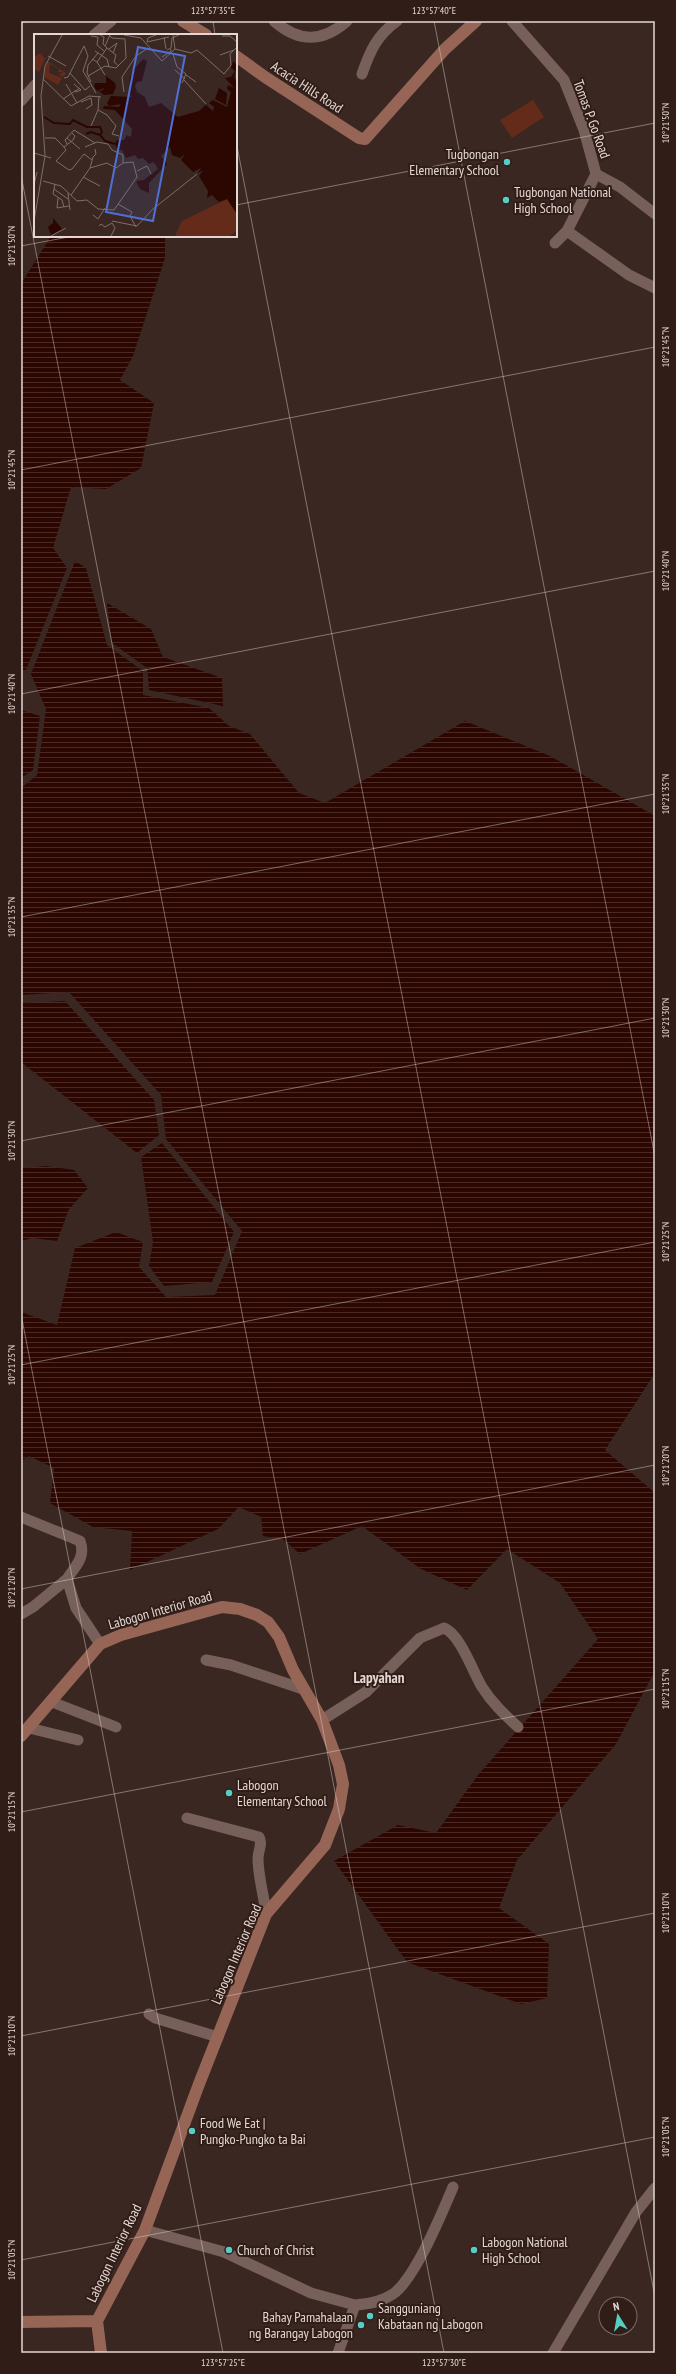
<svg xmlns="http://www.w3.org/2000/svg" width="676" height="2374" viewBox="0 0 676 2374" font-family="'PT Sans Narrow',sans-serif">
<style>
.pitch{fill:#652b1a}
.water{fill:url(#water-rules)}
.lines{fill:none;stroke-linecap:round;stroke-linejoin:round}
.street{stroke:#776059;stroke-width:11}
.secondary{stroke:#976556;stroke-width:12}
.ticks{fill:none;stroke:#e4d7d3;stroke-width:1;stroke-opacity:0.45}
.poi-dot{fill:#56cec3;stroke:#301d17;stroke-width:1.5}
.labels{text-anchor:middle;stroke-width:4;stroke-linejoin:round;paint-order:stroke}
.street-label{font-size:14px;fill:#e4d7d3;stroke:#301d17}
.poi-label{font-size:14px;fill:#e4d7d3;stroke:#301d17;text-anchor:start}
.neighbourhood-label{font-size:15px;font-weight:bold;fill:#e4d7d3;stroke:#301d17}
.inset-river{fill:none;stroke:#2c0600;stroke-width:2}
.inset-road{fill:none;stroke:#7e6d68;stroke-width:1}
.view{fill:#4f70d7;fill-opacity:0.15;stroke:#4f70d7;stroke-width:2}
.inset-edge{fill:none;stroke:#e4d7d3;stroke-width:2}
.neatline{fill:none;stroke:#e4d7d3;stroke-width:1.5}
.ticks-label{font-size:10px;text-anchor:middle;fill:#e4d7d3}
</style>
<defs>
<pattern id="water-rules" width="6" height="5" patternUnits="userSpaceOnUse"><rect width="6" height="5" fill="#2c0600"/><path d="M0 2.5h6" fill="none" stroke="#4a2a24"/></pattern>
</defs>
<rect width="100%" height="100%" fill="#3a2721"/>
<path class="pitch" d="M533,100L544,117L512,138L500,120Z"/>
<path class="water" d="M51,236H165V258L133,356L120,380L154,403L141,468L106,489L71,487L53,548L67,568L26,670H21V284Z
M75,561L86,568L107,645L143,671V695L209,708L229,726L250,734L299,793L325,803L465,721L550,756L655,816V1373L605,1450L655,1493V1671L616,1744L517,1860L499,1908L549,1944L547,1998L521,2004L407,1962L334,1861L398,1825L436,1833L478,1775L598,1639L560,1583L507,1549L467,1590L421,1569L362,1526L300,1554L283,1539L263,1536L261,1517L239,1507L218,1529L130,1570L132,1531L93,1527L50,1503L54,1468L29,1456L21,1461V1312L57,1325L75,1248L116,1232L143,1242L139,1267L166,1297L215,1295L242,1231L166,1139L161,1095L69,992L21,995V788L37,775L46,709L31,674Z
M107,603L151,629L163,657L222,678L223,706L149,690L147,668L112,643Z
M21,710L40,716L33,770L21,778Z
M65,1001L154,1100L159,1135L137,1153L21,1062V1003Z
M162,1143L234,1232L212,1282L164,1286L149,1266L153,1242L141,1157Z
M21,1166L25,1168L46,1166L74,1170L88,1188L69,1209L57,1241L32,1238L21,1241Z"/>
<g class="lines">
<path class="street" d="M274,21C298,42 322,43 347,21
M512,21L564,80L584,130L596,174L620,187L655,214
M94,35L111,21
M362,74C370,51 377,35 397,21
M21,101L35,85
M567,231L629,275L655,288
M555,243L567,231L596,174
M21,1517L80,1541C86,1557 76,1565 67,1579L76,1608L100,1644
M21,1614L33,1607L67,1579
M206,1660L231,1665L303,1689
M52,1702L116,1727
M322,1720L366,1692L420,1638L444,1628C460,1634 473,1672 482,1687C492,1703 505,1715 518,1727
M29,1728L78,1740
M187,1818L259,1837C263,1844 258,1851 258,1858C258,1877 264,1895 266,1914
M149,2014L155,2018L218,2037
M145,2230L224,2252L311,2293L355,2305L338,2353
M355,2305C369,2304 381,2302 393,2294C415,2279 442,2213 453,2187
M553,2353L636,2212L655,2188"/>
<path class="secondary" d="M183,21L206,35
M236,56L265,77L359,138L365,139L445,49L476,21
M21,1736L100,1644L121,1635L222,1607L240,1609L257,1615L268,1622L279,1637L293,1670L322,1720L339,1765L343,1784L339,1809L325,1845L266,1914L199,2084L145,2230L97,2321
M97,2321L101,2353
M21,2322L97,2321"/>
</g>
<path class="ticks" d="M213,21L215,35M434,21L655,1157M21,23L29,21M236,141L655,2297M21,175L444,2353M236,205L655,123M21,246L74,236M21,470L655,347M21,694L655,571M21,917L655,794M21,1141L655,1018M21,1314L223,2353M21,1365L655,1242M21,1589L655,1465M21,1812L655,1689M21,2036L655,1913M21,2260L655,2137"/>
<g class="poi-dot">
<circle cx="507" cy="162" r="4"/>
<circle cx="506" cy="200" r="4"/>
<circle cx="229" cy="1793" r="4"/>
<circle cx="192" cy="2131" r="4"/>
<circle cx="229" cy="2250" r="4"/>
<circle cx="474" cy="2250" r="4"/>
<circle cx="370" cy="2316" r="4"/>
<circle cx="361" cy="2325" r="4"/>
</g>
<g class="labels">
<g class="street-label">
<text transform="translate(307 87) rotate(33)" y="5">Acacia Hills Road</text>
<text transform="translate(592 119) rotate(70)" y="5">Tomas P. Go Road</text>
<text transform="translate(160 1610) rotate(-16)" y="5">Labogon Interior Road</text>
<text transform="translate(236 1954) rotate(-67)" y="5">Labogon Interior Road</text>
<text transform="translate(114 2253) rotate(-64)" y="5">Labogon Interior Road</text>
</g>
<g class="poi-label">
<text x="499" y="159" text-anchor="end">Tugbongan<tspan x="499" dy="16">Elementary School</tspan></text>
<text x="514" y="197">Tugbongan National<tspan x="514" dy="16">High School</tspan></text>
<text x="237" y="1790">Labogon<tspan x="237" dy="16">Elementary School</tspan></text>
<text x="200" y="2128">Food We Eat |<tspan x="200" dy="16">Pungko-Pungko ta Bai</tspan></text>
<text x="482" y="2247">Labogon National<tspan x="482" dy="16">High School</tspan></text>
<text x="237" y="2255">Church of Christ</text>
<text x="378" y="2313">Sangguniang<tspan x="378" dy="16">Kabataan ng Labogon</tspan></text>
<text x="353" y="2322" text-anchor="end">Bahay Pamahalaan<tspan x="353" dy="16">ng Barangay Labogon</tspan></text>
</g>
<g class="neighbourhood-label">
<text x="379" y="1683">Lapyahan</text>
</g>
</g>
<g transform="translate(34 34)">
<rect width="203" height="203" fill="#3a2721"/>
<path d="M13,27L32,39L29,43L25,41L29,38H24L25,35L16,30L15,39L28,44L24,51L10,43ZM193,165L203,180V197L195,202H141L148,187Z" fill="#652b1a"/>
<path d="M6,19L11,25L5,38L0,35V23Z" fill="#652b1a"/>
<path d="M109,25L113,27L108,47L103,48L101,52L103,58L111,63L115,73L127,69L144,83L165,77L172,71L179,77L180,73L175,69L179,66L193,73L197,58L193,55L194,51L200,54L191,44L197,43L201,37L197,34L199,27L203,31L200,43L203,48V180L193,165L185,168L178,161L173,164L174,157L165,142L169,136L164,139L167,134L159,138L147,126L151,120L146,124L138,121L136,113L127,122L133,130L115,149V159L106,155L102,147L110,146L124,135L122,131L119,128L115,130L109,124L104,125L101,121L92,124L88,116H84L81,110L83,106H90L93,101L97,103L98,95L81,76L69,75L70,72L85,73L87,70L75,72L73,69L77,62L98,63L95,60L96,44L100,35ZM72,42L81,49L82,53L79,60L70,61L65,57L69,56L70,54L63,57L60,52L61,49H72ZM185,54L190,57L188,60L190,57L193,59L192,71L181,65ZM19,184L28,195L17,201L14,193L19,189Z" fill="#2c0600"/>
<path class="inset-river" d="M10,83L20,89L36,90L39,86L53,93H66L68,98L66,101L71,107L81,110M52,100L57,98L66,101"/>
<path class="inset-road" d="M90,1L107,4L128,27L141,15L139,1M57,2L64,3L63,11L70,17M188,2H196L203,8M130,3L132,15M113,8L135,3M113,8L114,4L122,1M50,12L54,22L49,37L62,59M71,12L76,1M73,14L82,21L80,28L85,32M75,15L83,9L79,19M141,15L157,19L163,16L190,40L197,31L196,20L203,13M133,16L137,14L138,4L145,1M61,17L73,25L75,33M139,20L143,33L152,40L148,49M186,21L200,16M14,22L32,32M128,23L137,17V15M58,25L63,28L71,41M63,28L73,14L69,10L70,3L66,1M141,36L151,45M36,39L51,56L56,52M152,41L162,48M54,42L71,32L82,34L92,24L91,5L78,4L75,1M30,44L34,43L50,12M9,45L37,72L55,62L67,63M150,46L172,70M57,48L53,39L54,31L64,19M32,50L43,69M40,50L47,56L42,58L41,56M90,58L88,43L102,22L114,14M65,62L64,76L73,81L82,92L78,100L85,102M29,65L46,54M47,68L57,64L58,71L52,75M57,92L64,76M11,104H21L30,113L32,116L22,127L35,136L38,135L50,120L58,126M33,104L46,115M33,110L31,106L40,96L61,109M30,113L39,106L41,102L38,99M51,113L63,108L74,110L78,116L89,121V129M0,119L17,124M56,134L59,123L62,120L61,115M103,137L113,132L117,140M49,143L66,152M9,147L27,152L43,167L53,166L64,175L80,176M21,150L19,160L28,166L30,173M0,151L3,138M20,155L34,165M34,159L36,176M37,161L56,134L73,129L82,134L89,129L99,128L103,143L80,176M24,164L23,174L35,172M84,170L98,178L96,182L102,193M59,181L64,185L71,174M0,187L11,122L7,62L11,32L28,1M78,187L103,192L119,175L163,140M65,192L67,190L71,193L78,189M17,202L32,194M77,202L81,194L78,189"/>
<path class="view" d="M104,13L151,22L119,187L72,178Z"/>
<rect width="203" height="203" class="inset-edge"/>
</g>
<rect width="676" height="2374" fill="none" stroke="#301d17" stroke-width="44"/>
<g transform="translate(618 2316) rotate(349)"><circle r="19" fill="#301d17" stroke="#786762"/>
<path d="M0-3L7 15L0 10L-7 15Z" fill="#56cec3"/>
<text y="-6" font-size="11" font-weight="bold" text-anchor="middle" fill="#e4d7d3">N</text>
</g>
<rect x="22" y="22" width="632" height="2330" class="neatline"/>
<g class="ticks-label">
<text x="213" y="14">123°57'35"E</text>
<text x="434" y="14">123°57'40"E</text>
<text transform="translate(665 123) rotate(-90)" y="4">10°21'50"N</text>
<text transform="translate(11 246) rotate(-90)" y="4">10°21'50"N</text>
<text transform="translate(665 347) rotate(-90)" y="4">10°21'45"N</text>
<text transform="translate(11 470) rotate(-90)" y="4">10°21'45"N</text>
<text transform="translate(665 571) rotate(-90)" y="4">10°21'40"N</text>
<text transform="translate(11 694) rotate(-90)" y="4">10°21'40"N</text>
<text transform="translate(665 794) rotate(-90)" y="4">10°21'35"N</text>
<text transform="translate(11 917) rotate(-90)" y="4">10°21'35"N</text>
<text transform="translate(665 1018) rotate(-90)" y="4">10°21'30"N</text>
<text transform="translate(11 1141) rotate(-90)" y="4">10°21'30"N</text>
<text transform="translate(665 1242) rotate(-90)" y="4">10°21'25"N</text>
<text transform="translate(11 1365) rotate(-90)" y="4">10°21'25"N</text>
<text transform="translate(665 1466) rotate(-90)" y="4">10°21'20"N</text>
<text transform="translate(11 1588) rotate(-90)" y="4">10°21'20"N</text>
<text transform="translate(665 1689) rotate(-90)" y="4">10°21'15"N</text>
<text transform="translate(11 1812) rotate(-90)" y="4">10°21'15"N</text>
<text transform="translate(665 1913) rotate(-90)" y="4">10°21'10"N</text>
<text transform="translate(11 2036) rotate(-90)" y="4">10°21'10"N</text>
<text transform="translate(665 2137) rotate(-90)" y="4">10°21'05"N</text>
<text transform="translate(11 2260) rotate(-90)" y="4">10°21'05"N</text>
<text x="223" y="2366">123°57'25"E</text>
<text x="444" y="2366">123°57'30"E</text>
</g>
</svg>
